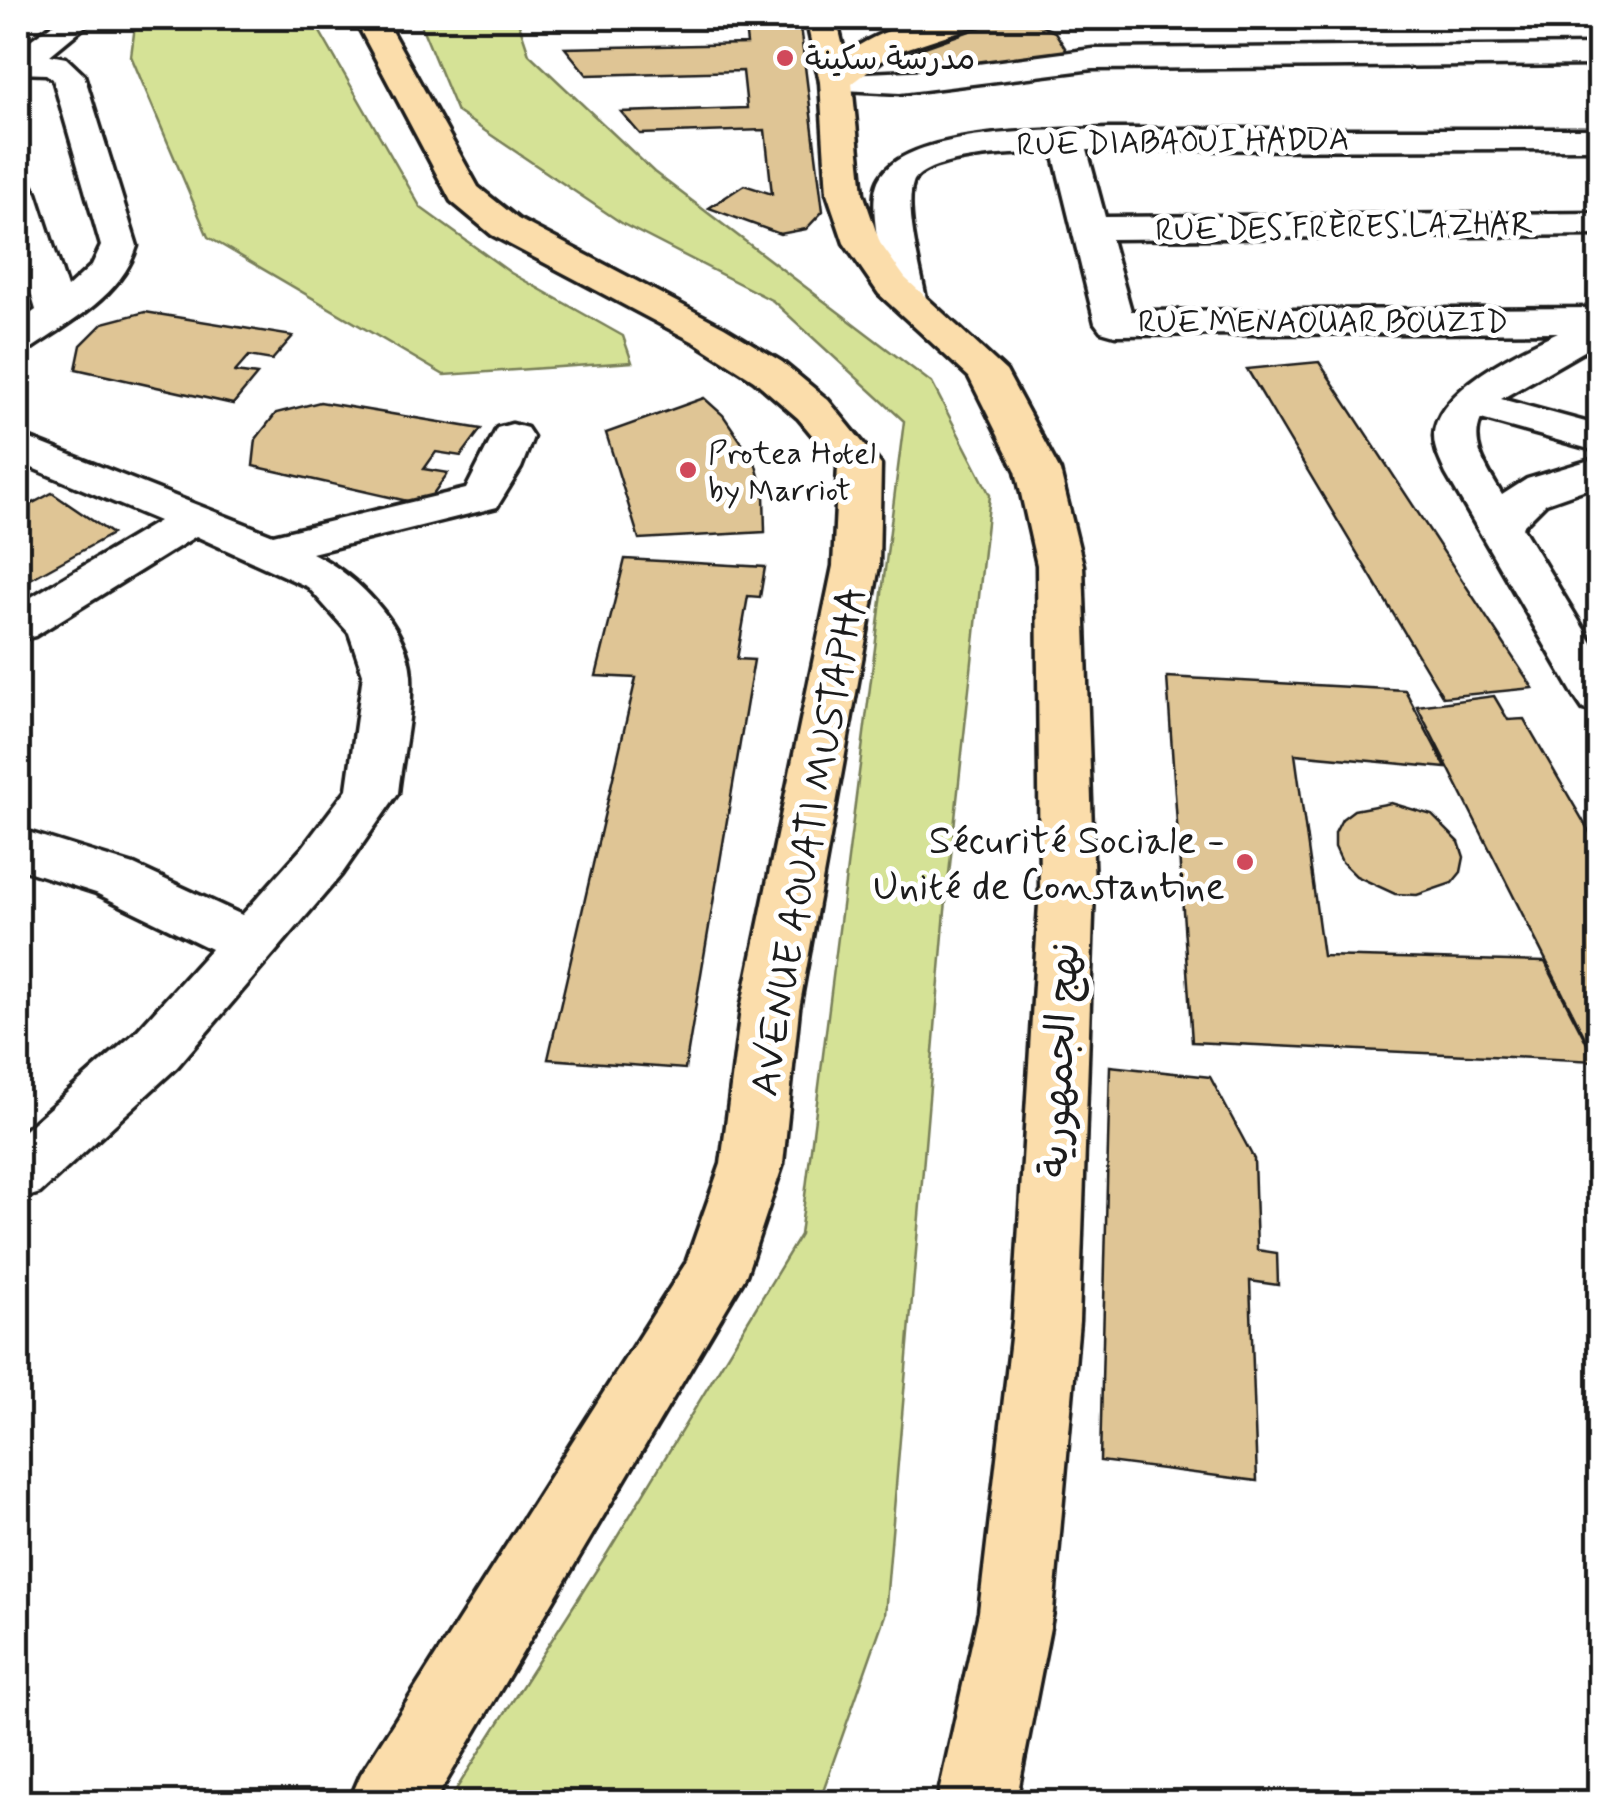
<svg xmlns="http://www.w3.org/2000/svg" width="1617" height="1820" viewBox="0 0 1617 1820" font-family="Mynerve,'Playpen Sans Arabic',sans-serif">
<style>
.green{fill:#d5e296;stroke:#787f59;stroke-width:2.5}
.building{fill:#dfc595;stroke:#1c1c1c;stroke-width:2.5}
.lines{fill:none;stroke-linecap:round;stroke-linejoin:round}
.minor-casing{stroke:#1c1c1c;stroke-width:7}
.major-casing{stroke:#1c1c1c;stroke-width:7}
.minor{fill:#fff;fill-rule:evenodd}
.major{fill:#fbddab;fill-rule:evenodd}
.poi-dot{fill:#d1495b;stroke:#fff;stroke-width:4}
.labels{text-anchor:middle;stroke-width:10;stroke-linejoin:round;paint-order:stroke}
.far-poi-label{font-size:32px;fill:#1c1c1c;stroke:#fff;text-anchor:start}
.far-street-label{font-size:32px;fill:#1c1c1c;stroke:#fff}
.poi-label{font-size:40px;fill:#1c1c1c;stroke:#fff;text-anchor:end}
.street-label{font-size:40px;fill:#1c1c1c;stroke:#fff}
</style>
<rect width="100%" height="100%" fill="#fff"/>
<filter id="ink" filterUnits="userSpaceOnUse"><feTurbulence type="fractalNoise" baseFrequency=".01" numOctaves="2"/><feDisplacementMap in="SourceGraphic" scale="20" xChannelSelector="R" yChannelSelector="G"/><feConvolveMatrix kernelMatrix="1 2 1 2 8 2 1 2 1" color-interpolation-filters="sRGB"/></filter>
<g filter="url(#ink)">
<path class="green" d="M136,18H312L421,208L511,273L623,336L632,362L444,375L208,237L131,56Z
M418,18H517L529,54L654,172L932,383L990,495L945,911L885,1615L819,1802H448L608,1552L800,1235L904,421L773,301L623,224L457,112Z"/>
<path class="building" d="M744,18H799L823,211L806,229L780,234L709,208L744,185L772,194L765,130L640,134L621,112L747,108L743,71L587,75L565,48L747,44Z
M1006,18H1024L1055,32L1069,54L925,74L891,59Z
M145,312L293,336L272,360L249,356L235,372L257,375L233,404L76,369L81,345L103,323Z
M1319,362L1533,688L1443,697L1247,369Z
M704,398L723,415L755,462L764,494L765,532L639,539L606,433Z
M320,402L481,429L461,456L436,452L424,469L448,473L425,505L253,466L256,439L276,413Z
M52,493L112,534L18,586V511Z
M625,559L765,567L760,597L748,596L737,659L754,660L685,1069L548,1059L636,678L596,676Z
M1167,677L1405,690L1446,768L1295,754L1323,956L1545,962L1596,1061L1192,1042Z
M1494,696L1508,720L1524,719L1600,850V1067L1417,706Z
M1391,803L1432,815L1459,842L1464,857L1461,872L1452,883L1417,895L1395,894L1356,876L1342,862L1335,847V833L1342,819L1354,810Z
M1110,1066L1210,1077L1254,1159L1257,1250L1277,1253L1278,1285L1250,1281L1257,1481L1100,1461Z"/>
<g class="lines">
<defs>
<path id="minor" d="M61,18H95L50,55L66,58L84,75L137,246C122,295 72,321 32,348L18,352V323L36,310L18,249V182L31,185L36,193L67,288L92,265L101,246L53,79L46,74L18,73V49Z
M1600,45V65L1093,69L900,93L825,89L820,82L825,75L932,70L1093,49Z
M1108,129H1600V149L1087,150L1105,217L1600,213V235L1111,239L1131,311L1600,308V342L1501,399L1600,426V452L1481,419C1469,446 1489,472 1502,495L1527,479L1600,457V484L1546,503L1522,527L1600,656V713L1583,709L1575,697L1446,474C1441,462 1434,450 1434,436C1435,390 1522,349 1558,332L1115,335L1101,331L1095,323L1053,152C1026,153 923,155 913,183C904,210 921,271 926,299L921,307L907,311L893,307L888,299C884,270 868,211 877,184C897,127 1057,131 1108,129Z
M512,424L527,428L533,437L521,468L497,507L312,553C354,573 409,626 411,676C413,714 402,756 398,793L341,875L177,1067L40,1193L18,1200V1136L135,1033L211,949L96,893L18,868V829L134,865L242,915L303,847L347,789L363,674L349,633L308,587L196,536L35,636L18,640V605L159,521L18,462V434L273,535L466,489L497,428Z"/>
<path id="major" d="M354,18H384L478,187L518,219L724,327L782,362L828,400L881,465L879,566L799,1009L783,1164L746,1275L434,1802H349L361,1774L686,1263L721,1164L741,1009L833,566L838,466L798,418L754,380L696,343L492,235L451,201Z
M806,18H836L845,55C884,25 935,15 982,18L978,25L890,54L852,83L863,193L880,243L905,278L1006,371L1060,471L1083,565L1094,888L1079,1321L1053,1612L1016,1802H937L979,1612L1013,1321L1040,888L1037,565L1016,471L969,377L879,294L844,243L827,193L820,82Z"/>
</defs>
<use href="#minor" class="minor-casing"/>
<use href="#major" class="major-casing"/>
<use href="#minor" class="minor"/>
<use href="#major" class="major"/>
</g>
</g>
<g class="poi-dot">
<circle cx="785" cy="58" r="10"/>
<circle cx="688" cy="470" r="10"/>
<circle cx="1245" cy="862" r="10"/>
</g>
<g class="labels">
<g class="far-poi-label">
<text x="805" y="69">مدرسة سكينة</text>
<text x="708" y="463">Protea Hotel<tspan x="708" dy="37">by Marriot</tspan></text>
</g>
<g class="far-street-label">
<text transform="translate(1183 141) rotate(-1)" y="11">RUE DIABAOUI HADDA</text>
<text transform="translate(1344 226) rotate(-1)" y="11">RUE DES FRÈRES LAZHAR</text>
<text x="1323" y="332">RUE MENAOUAR BOUZID</text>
</g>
<g class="poi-label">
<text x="1225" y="853">Sécurité Sociale -<tspan x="1225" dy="46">Unité de Constantine</tspan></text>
</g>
<g class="street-label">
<text transform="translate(807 841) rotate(-80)" y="14">AVENUE AOUATI MUSTAPHA</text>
<text transform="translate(1058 1060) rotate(-87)" y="14">نهج الجمهورية</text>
</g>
</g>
<rect width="1617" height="1820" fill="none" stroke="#fff" stroke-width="60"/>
<rect x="30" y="30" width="1557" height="1760" fill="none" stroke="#1c1c1c" stroke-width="4" filter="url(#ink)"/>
</svg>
